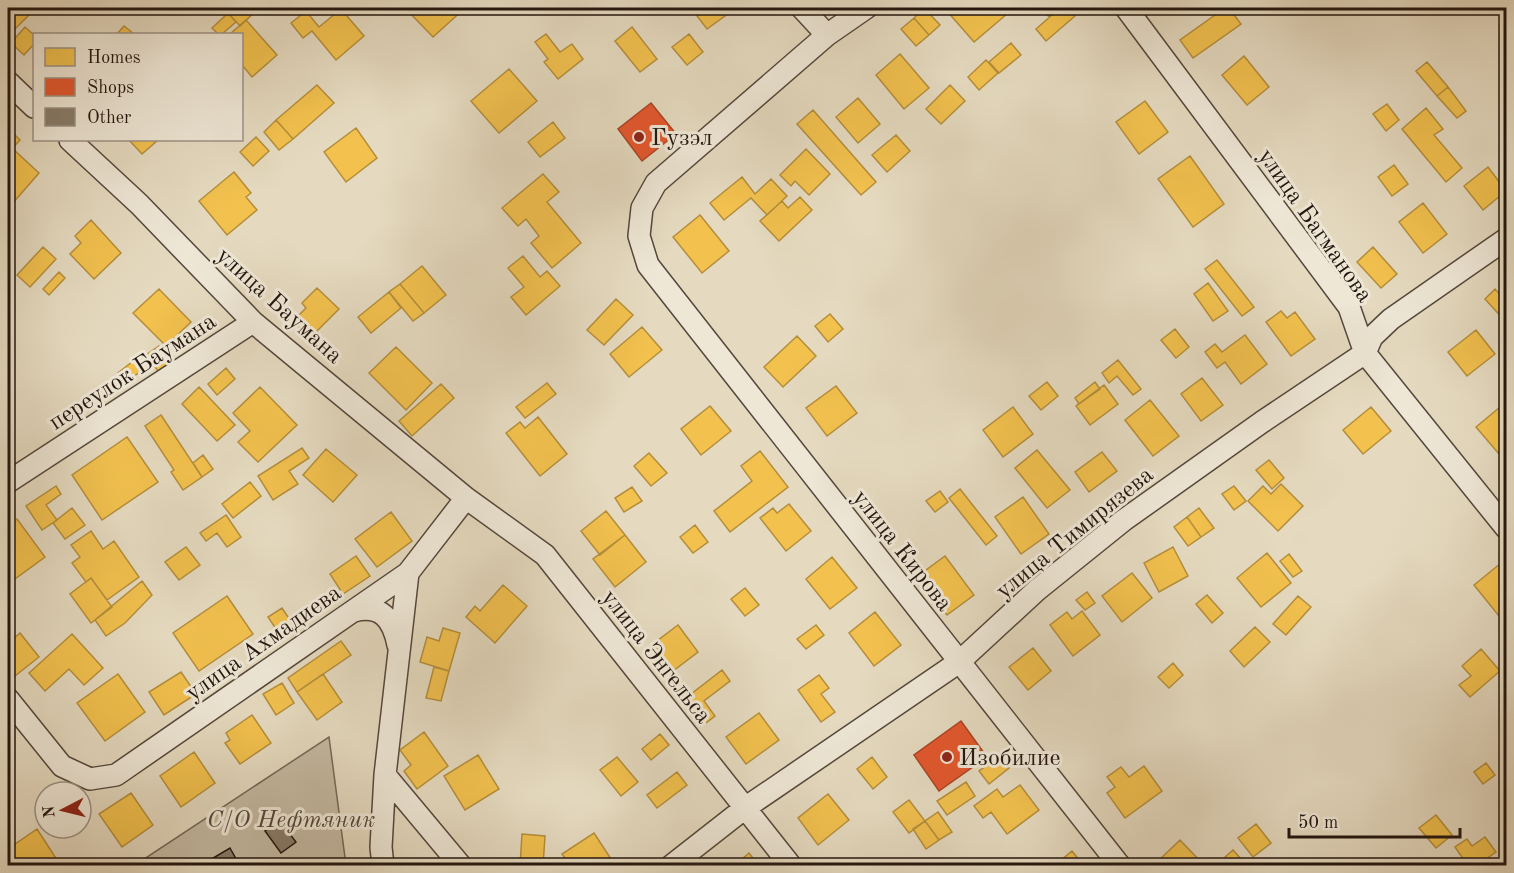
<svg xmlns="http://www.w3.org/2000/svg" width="1514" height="873" viewBox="0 0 1514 873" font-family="'Old Standard TT',serif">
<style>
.green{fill:#c4b9a2;stroke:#746858;stroke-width:1.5}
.homes{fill:#f2c14e;stroke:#b48e3b;stroke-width:1.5}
.shops{fill:#e4572e;stroke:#aa4425;stroke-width:1.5}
.building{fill:#887c6b;stroke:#23160f;stroke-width:1.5}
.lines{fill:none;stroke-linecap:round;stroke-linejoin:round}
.minor-casing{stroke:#54473b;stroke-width:24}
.minor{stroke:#eee7d6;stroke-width:21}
.poi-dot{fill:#8f2418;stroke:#eee7d6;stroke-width:2}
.labels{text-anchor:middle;stroke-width:6;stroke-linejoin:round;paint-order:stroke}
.poi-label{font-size:24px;fill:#23160f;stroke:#eee7d6;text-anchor:start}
.street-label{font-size:24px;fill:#23160f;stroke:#eee7d6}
.park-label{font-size:24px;font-style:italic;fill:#53473b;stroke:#eee7d6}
</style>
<rect width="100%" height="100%" fill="#e5dac0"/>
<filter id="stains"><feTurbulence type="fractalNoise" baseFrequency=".00333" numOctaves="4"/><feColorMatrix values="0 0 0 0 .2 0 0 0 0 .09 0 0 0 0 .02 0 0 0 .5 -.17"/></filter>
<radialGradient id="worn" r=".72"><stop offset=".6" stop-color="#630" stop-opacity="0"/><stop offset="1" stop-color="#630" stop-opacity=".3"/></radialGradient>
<path class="green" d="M329,737L346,865H135Z"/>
<path class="homes" d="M8,8H36L15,29L8,22Z
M234,8H257L258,9L240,26L228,13Z
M405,8H465L433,37Z
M691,8H736L707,29Z
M924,8L940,25L929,35L914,18Z
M951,8H1002L1007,14L974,42L947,11Z
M1041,8H1060L1049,17Z
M1060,8H1068L1075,16L1046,41L1036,29Z
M1225,8H1229L1241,24L1193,58L1180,40Z
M341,9L364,36L336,60L312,31L303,38L291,23L306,11L319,27Z
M228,13L236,22L222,34H218L212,28Z
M914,18L929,35L916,46L901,29Z
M246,20L277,55L252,77L242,65V34H230Z
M124,26L134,34H117Z
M25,27L34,35V44L24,55L11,43Z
M632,27L657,59L640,72L615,41Z
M546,34L560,52L572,44L583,59L558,79L544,62L548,59L535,42Z
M689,34L703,52L687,65L672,47Z
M1011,43L1021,55L999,73L989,62Z
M900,54L929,88L904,109L876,75Z
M1244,56L1269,87L1247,105L1222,75Z
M986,60L998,73L979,90L968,77Z
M1427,62L1448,87L1437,96L1416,71Z
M509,69L537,101L499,133L471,101Z
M317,85L334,103L293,139L276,120Z
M950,85L965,101L941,124L926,109Z
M1448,87L1466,111L1457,118L1437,96Z
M858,98L880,124L858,143L836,117Z
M1145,101L1168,132L1139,154L1116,122Z
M1387,104L1399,120L1386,131L1373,114Z
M1426,108L1443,129L1434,135L1462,168L1446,182L1402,129Z
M813,110L876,182L861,195L797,124Z
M276,120L293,139L279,150L264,132Z
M553,122L565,138L540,157L528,142Z
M8,128L20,140L8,153Z
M356,128L377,158L346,182L324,152Z
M896,135L910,151L887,172L872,155Z
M256,137L269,151L253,166L240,152Z
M129,140H158L142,154Z
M12,148L39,173L13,203L8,198V153Z
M806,149L830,174L809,195L795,181L791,186L780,175Z
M1190,156L1224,204L1193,227L1158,179Z
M1394,165L1408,184L1392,196L1378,177Z
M1488,167L1506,191L1483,210L1464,186Z
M234,172L251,193L246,197L257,210L227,235L199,201Z
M543,174L559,192L547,202L581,243L552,268L531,243L539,236L526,219L518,226L502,208Z
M742,177L755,194L771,179L787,196L767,215L751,198L724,220L710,203Z
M800,197L812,210L779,241L760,221L782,201L788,208Z
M1423,203L1447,234L1423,253L1399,222Z
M700,215L729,251L702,273L673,237Z
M91,220L121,253L94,279L70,254L81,243L75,236Z
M43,247L56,259L30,287L17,275Z
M1373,247L1397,274L1381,288L1357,262Z
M523,256L540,277L547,271L560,286L526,315L511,297L524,287L508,268Z
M1217,260L1254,307L1242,316L1205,269Z
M422,266L446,295L424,313L400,284Z
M59,272L65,278L49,295L43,289Z
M1208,283L1228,311L1213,321L1194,294Z
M400,284L424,313L413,321L389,292Z
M317,288L339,309L310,338L293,321L306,308L302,303Z
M159,289L191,322L166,346L133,313Z
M1495,289L1506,301V322L1485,299Z
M389,292L401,308L371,333L358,317Z
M616,299L633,315L604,345L587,330Z
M1281,311L1287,318L1295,312L1315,339L1291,356L1266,322Z
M830,314L843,329L828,342L815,326Z
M642,327L662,350L629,377L610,354Z
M1175,329L1189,347L1176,358L1161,340Z
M1476,330L1495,354L1467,376L1448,352Z
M1245,335L1267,364L1241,384L1225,362L1217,368L1205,352L1215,344L1222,352Z
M797,336L816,356L783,387L764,367Z
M159,346L171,362L158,371L146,355Z
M396,347L432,383L406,410L369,373Z
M137,358L145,368L125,383L118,373Z
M1118,360L1141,389L1133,395L1117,376L1109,383L1102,373Z
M226,368L235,379L217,395L208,384Z
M1202,378L1223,405L1201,421L1181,394Z
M1047,382L1058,396L1041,410L1029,396Z
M1095,382L1100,389L1079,404L1075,398Z
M547,383L556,394L525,418L516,407Z
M441,384L454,398L412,436L399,421Z
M1104,385L1118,404L1090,425L1076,406Z
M836,386L857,413L827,436L806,408Z
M199,387L235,425L217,441L182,404Z
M260,387L297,425L258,462L238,442L250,431L233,413Z
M1150,400L1179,436L1153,456L1125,420Z
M1506,402V448L1499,454L1476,427Z
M710,406L731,431L701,455L681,429Z
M1013,407L1033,434L1003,457L983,430Z
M1371,407L1391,431L1363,454L1343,430Z
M161,415L202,477L183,490L171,472L174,470L145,426Z
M538,417L567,454L540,476L506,433L520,422L525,428Z
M127,437L158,482L102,520L72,475Z
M302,448L309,458L289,471L298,484L273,500L258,476Z
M326,449L357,475L333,502L303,475Z
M1037,450L1070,490L1047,508L1015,468Z
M760,451L788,487L730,532L714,511L752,481L741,466Z
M1102,452L1117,471L1089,492L1075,472Z
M649,453L667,473L651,486L634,466Z
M203,455L213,469L202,477L193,463Z
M1269,460L1284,478L1272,489L1256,470Z
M250,482L261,496L233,518L222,504Z
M1281,484L1303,506L1278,531L1248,501L1263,486L1271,494Z
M56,486L61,494L46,505L57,520L42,530L26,506Z
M1234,486L1246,501L1234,510L1222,494Z
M632,487L642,501L624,512L615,498Z
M960,489L997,536L986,545L949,498Z
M940,491L948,502L935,512L926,501Z
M1023,497L1049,534L1021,554L995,517Z
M789,504L811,531L786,551L760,518L773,508L777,513Z
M72,508L85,525L65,539L53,523Z
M1199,508L1214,528L1201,537L1187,517Z
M606,511L625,535L600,555L581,531Z
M391,512L412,541L377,567L355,539Z
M226,515L241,537L227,547L217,533L206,541L200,533Z
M1187,517L1201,537L1188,546L1174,527Z
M17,519L45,557L8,584V526Z
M695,525L708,542L693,553L680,537Z
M91,531L103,549L114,541L139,577L107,600L91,578L86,582L72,563L80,557L71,545Z
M625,535L646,562L615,587L593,559Z
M186,547L200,565L179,580L165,562Z
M1173,547L1188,576L1159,592L1144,563Z
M1267,553L1291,583L1261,607L1237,578Z
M1289,554L1302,571L1293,577L1280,561Z
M356,556L370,576L343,594L330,574Z
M945,556L974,595L947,615L918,576Z
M832,557L857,588L830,609L806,579Z
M1506,559V611L1499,616L1474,585Z
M1132,573L1152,598L1122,622L1102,596Z
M91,578L112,607L91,623L70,594Z
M142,581L152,595L125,623L106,636L95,620Z
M503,585L527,606L495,643L466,617L475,606L480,611Z
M745,588L759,605L745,616L731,599Z
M1087,592L1095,603L1085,610L1076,600Z
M1207,595L1223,613L1212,623L1196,604Z
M227,596L253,634L199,671L173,633Z
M1298,596L1311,607L1286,635L1273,624Z
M282,608L294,626L280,635L268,617Z
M1082,611L1100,635L1073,656L1050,625L1067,612L1072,619Z
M875,612L901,645L874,666L849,633Z
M678,625L698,652L673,671L653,644Z
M816,625L824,635L806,649L797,639Z
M1255,627L1270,642L1244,667L1230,651Z
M443,628L460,633L449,671L420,662L427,637L439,641Z
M20,633L39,657L15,676L8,666V643Z
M72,634L103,668L84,685L69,669L45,691L29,673Z
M341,641L351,655L297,692L288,678Z
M1033,648L1051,671L1028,690L1009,667Z
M1481,649L1500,671L1470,697L1459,685L1471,676L1462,666Z
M1173,663L1183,675L1169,688L1158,677Z
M434,667L449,671L441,701L426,698Z
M722,670L730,681L704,701L715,716L706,723L686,698Z
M181,672L196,694L164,715L149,692Z
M118,674L145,712L105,741L77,703Z
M323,674L342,702L317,720L297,692Z
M819,675L829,688L821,694L835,712L821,722L798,690Z
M282,683L294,703L276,715L263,694Z
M759,713L779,740L746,764L726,737Z
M252,715L271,743L240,764L225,743L230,740L226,733Z
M424,732L448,766L417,789L404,771L411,765L400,750Z
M660,734L669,745L651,760L642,749Z
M194,752L215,783L181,807L160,776Z
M478,755L499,789L465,810L444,776Z
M1000,756L1009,768L989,784L979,771Z
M617,757L638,782L621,796L600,770Z
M872,757L887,777L873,789L857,769Z
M1486,763L1495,775L1483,784L1474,772Z
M1144,766L1162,791L1125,818L1107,793L1115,787L1107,777L1121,767L1129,777Z
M677,772L687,785L657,808L647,795Z
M966,782L975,796L947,815L937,801Z
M1020,785L1039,810L1007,834L991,812L983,818L974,806L997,789L1003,797Z
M131,793L153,825L122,847L99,814Z
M828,794L849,820L818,845L798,818Z
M909,800L925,821L909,833L893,812Z
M938,812L952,832L939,840L925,821Z
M1436,815L1452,835L1436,848L1419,828Z
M925,821L939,840L926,849L913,829Z
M1256,824L1271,843L1253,857L1238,838Z
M37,829L61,866H8V849Z
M594,833L613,862L608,866H570L562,854Z
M522,834L545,836L543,866H520Z
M1485,837L1496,852L1476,866H1468L1455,847L1467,839L1472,846Z
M1180,840L1201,862L1197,866H1162L1158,861Z
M1233,850L1241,859L1234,866H1215Z
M1072,851L1084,866H1054Z
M749,853L759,866H734Z"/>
<path class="shops" d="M651,103L676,134L642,161L618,129Z
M961,721L987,757L939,791L914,755Z"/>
<path class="building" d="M280,821L296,842L281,853L265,831Z
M230,848L240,866H210L208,861Z"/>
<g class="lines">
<defs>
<path id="minor" d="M802,8L827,35
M866,8L827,35L656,183L642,208L639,236L648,265L1120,866
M1126,8L1349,307L1365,353L1506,528
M8,82L34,107
M70,140L139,204L253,322L466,498L545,555L791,866
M8,482L253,322
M354,611C381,604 393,619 398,645
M8,699L62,766L90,779L116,775L408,573L466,498
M385,775L461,866
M383,866L381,847L385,775L408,573
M671,866L745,808L959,662L1037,590L1124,520L1262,422L1365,353L1372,337L1391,319L1506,239"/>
</defs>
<use href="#minor" class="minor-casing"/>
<use href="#minor" class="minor"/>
</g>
<g class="poi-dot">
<circle cx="639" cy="137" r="6"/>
<circle cx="947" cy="757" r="6"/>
</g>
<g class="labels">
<g class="poi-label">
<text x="651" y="145">Гузэл</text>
<text x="959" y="765">Изобилие</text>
</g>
<g class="street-label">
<text transform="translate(1316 225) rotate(55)" y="8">улица Багманова</text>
<text transform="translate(280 305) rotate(42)" y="8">улица Баумана</text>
<text transform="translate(132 371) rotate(-33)" y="8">переулок Баумана</text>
<text transform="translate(1074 532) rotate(-39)" y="8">улица Тимирязева</text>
<text transform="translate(903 550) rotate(52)" y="8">улица Кирова</text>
<text transform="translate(263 642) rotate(-35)" y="8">улица Ахмадиева</text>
<text transform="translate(657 656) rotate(52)" y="8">улица Энгельса</text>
</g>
<g class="park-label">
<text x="291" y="827">С/О Нефтяник</text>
</g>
</g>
<rect width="1514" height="873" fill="none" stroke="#e5dac0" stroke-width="30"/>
<rect x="9" y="9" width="1496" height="855" fill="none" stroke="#23160f" stroke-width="3"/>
<rect x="15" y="15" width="1484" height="843" fill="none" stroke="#23160f" stroke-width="1.5"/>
<rect x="33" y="33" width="210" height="108" fill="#eee7d6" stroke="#9d9386" stroke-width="1.5"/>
<rect x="45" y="48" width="30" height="18" fill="#f2c14e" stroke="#9d9386" stroke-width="1.5"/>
<text x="87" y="63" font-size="18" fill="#23160f">Homes</text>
<rect x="45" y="78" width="30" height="18" fill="#e4572e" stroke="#9d9386" stroke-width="1.5"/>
<text x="87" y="93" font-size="18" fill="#23160f">Shops</text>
<rect x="45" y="108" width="30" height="18" fill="#887c6b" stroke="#9d9386" stroke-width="1.5"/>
<text x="87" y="123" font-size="18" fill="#23160f">Other</text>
<g transform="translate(63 810) rotate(263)"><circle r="28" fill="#eee7d6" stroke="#9d9386" stroke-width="1.5"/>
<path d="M0-4.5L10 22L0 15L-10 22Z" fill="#8f2418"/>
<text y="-9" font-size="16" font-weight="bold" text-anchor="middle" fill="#23160f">N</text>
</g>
<path d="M1289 828v9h171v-9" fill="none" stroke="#23160f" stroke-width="3"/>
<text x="1298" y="828" font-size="18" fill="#23160f" stroke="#eee7d6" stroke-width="4.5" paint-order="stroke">50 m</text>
<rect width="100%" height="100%" filter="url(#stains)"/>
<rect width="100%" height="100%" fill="url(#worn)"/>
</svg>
